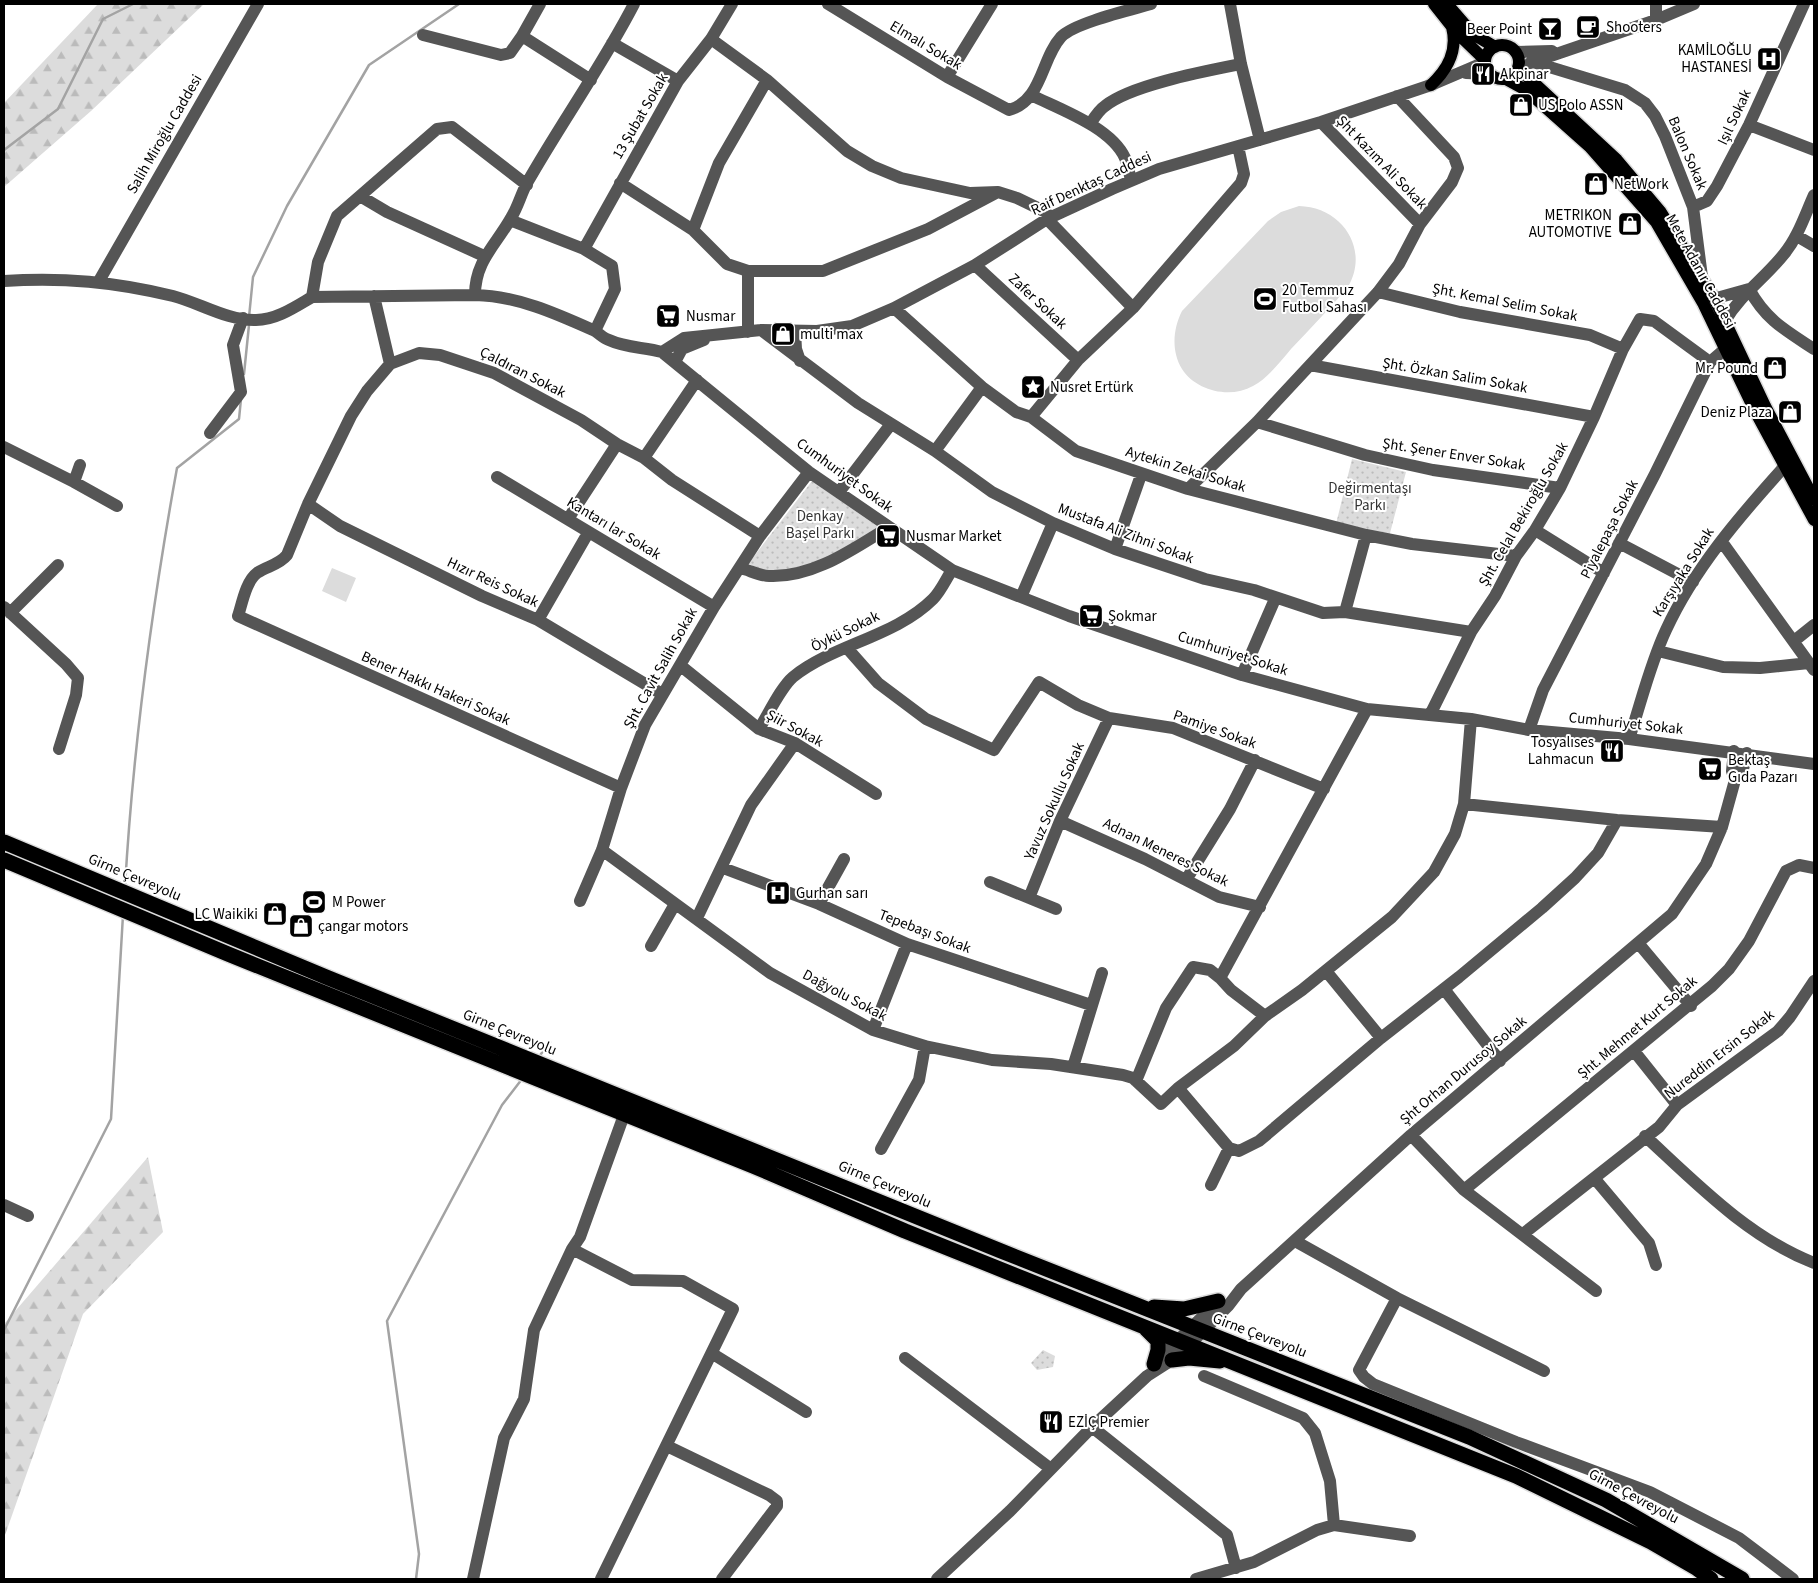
<svg xmlns="http://www.w3.org/2000/svg" width="1818" height="1583" viewBox="0 0 1818 1583" font-family="'Source Sans 3',sans-serif">
<style>
.forest{fill:url(#forest-firs)}
.park{fill:url(#park-dots)}
.pitch{fill:#dcdcdc}
.lines{fill:none;stroke-linecap:round;stroke-linejoin:round}
.stream{stroke:#a3a3a3;stroke-width:2.5}
.major-casing{stroke:#dbdbdb;stroke-width:15}
.highway-casing{stroke:#dbdbdb;stroke-width:18}
.minor{stroke:#555;stroke-width:12}
.major{stroke:#000;stroke-width:12}
.highway{stroke:#000;stroke-width:15}
.labels{text-anchor:middle;stroke-width:4;stroke-linejoin:round;paint-order:stroke}
.poi-label{font-size:15px;fill:#000;stroke:#fff;text-anchor:start}
.street-label{font-size:15px;fill:#000;stroke:#fff}
.park-label{font-size:15px;fill:#333;stroke:#fff}
</style>
<defs>
<pattern id="forest-firs" width="22" height="20" patternUnits="userSpaceOnUse" patternTransform="scale(1.25)"><rect width="22" height="20" fill="#dcdcdc"/><path d="M5 1l3.5 6h-7zM16 11l3.5 6h-7z" fill="#bbb"/></pattern>
<pattern id="park-dots" width="8" height="8" patternUnits="userSpaceOnUse" patternTransform="scale(1.25)"><rect width="8" height="8" fill="#dcdcdc"/><path d="M2 2h.1M6 6h.1" fill="none" stroke="#bbb" stroke-width="1.8" stroke-linecap="round"/></pattern>
</defs>
<rect width="100%" height="100%" fill="#fff"/>
<path class="forest" d="M98,4H204L91,111L4,187V103Z
M148,1157L163,1232L83,1314L4,1538V1324Z"/>
<path class="park" d="M1352,459L1406,472L1389,537L1336,524Z
M812,481L880,528C855,543 800,579 770,572C763,570 755,566 748,564Z
M1043,1350L1055,1356L1053,1367L1037,1370L1031,1363Z"/>
<path class="pitch" d="M1299,206C1342,207 1370,249 1348,287C1329,309 1310,329 1291,349C1280,362 1268,378 1253,386C1230,399 1196,391 1182,369C1171,351 1173,329 1182,311L1268,221L1281,212Z
M332,568L356,578L346,602L322,591Z"/>
<g class="lines">
<path class="stream" d="M4,150L58,109L103,19L133,4
M249,317L253,277L287,206L369,65L459,4
M244,374L249,325
M125,887C133,747 152,606 177,468L239,419L241,399
M538,1058L550,1042
M4,1330L111,1119L123,915
M416,1579L419,1554L387,1321L502,1105L522,1079"/>
<defs>
<path id="major" d="M1434,4L1457,33L1485,60
M1447,4L1473,34L1495,47
M1485 62a17 17 0 1 1 34 0a17 17 0 1 1-34 0Z
M1518,68L1617,160L1660,211L1714,298L1765,406L1814,499
M1506,79L1526,90L1590,147L1656,222L1703,303L1755,411L1814,520
M1431,85C1448,69 1458,51 1452,27"/>
<path id="highway" d="M4,842L326,977L1001,1251L1469,1437L1606,1500L1742,1579
M4,860L228,954L753,1166L905,1231L1516,1476L1651,1542L1696,1568L1711,1579
M1154,1307L1184,1309L1218,1301
M1146,1329L1158,1341V1350L1154,1364
M1172,1360L1189,1358L1220,1361"/>
</defs>
<use href="#major" class="major-casing"/>
<use href="#highway" class="highway-casing"/>
<path class="minor" d="M540,4L522,36L591,80
M828,4L947,77L1009,110C1042,101 1041,59 1061,37C1074,23 1130,10 1151,4
M1230,4L1241,64L1260,140
M1656,4V20
M423,35L501,55L510,53L522,36
M711,39L767,80L847,151L872,166L901,178L970,193L998,192L1017,198L1046,212L1047,219L1133,308
M612,43L678,81
M1516,52L1552,51
M1533,62L1625,90L1645,103L1655,116L1665,136L1693,207L1702,277
M1530,63L1656,20L1694,4
M1466,73L1490,74
M947,77L992,4
M1031,95C1059,109 1111,127 1125,158C1128,165 1129,173 1131,180
M1321,122L1420,224
M1090,124C1094,118 1099,110 1105,106C1131,85 1206,71 1241,64
M1749,125L1814,150
M620,183L693,230L727,264L748,271V332
M360,196L387,212L484,256
M1693,207L1707,201L1717,186L1749,125L1804,4
M510,220L584,249L612,266L615,289L595,331
M693,230L719,163L767,80
M1797,236L1814,246
M584,249L678,81L711,39L732,4
M975,265L1078,360
M748,271H823L928,229L996,193
M4,281C63,277 115,282 173,296C200,303 228,321 256,320C276,320 295,307 312,297L475,295C517,296 555,313 593,330C599,333 603,338 609,340C626,348 644,347 662,352L809,472L952,570L1069,616L1242,675L1367,709L1471,719L1529,730L1629,739L1814,764
M99,281L258,4
M1749,289C1766,320 1785,330 1814,349
M1378,292L1460,312L1590,335L1623,349
M475,295C475,261 496,245 511,218C518,207 521,194 527,183C561,123 602,66 634,4
M374,296L390,364
M312,297L318,262L337,216L437,129L452,127L527,185
M1706,301L1749,289
M894,308L982,387L1016,412L1031,417L1076,451L1188,489L1366,535L1412,544L1516,556
M1725,321C1741,294 1765,278 1784,254C1798,237 1805,215 1814,195
M761,330L858,403L935,451L992,492L1053,523L1115,549L1205,579L1254,590L1323,613L1345,612L1471,632
M795,331L796,349L800,361
M662,352L684,338L761,330L817,331L852,326L894,308L975,265L1047,219L1112,189L1159,169L1321,122L1431,85L1485,62
M675,362L682,349L704,340
M1310,365L1594,417
M1031,417L1078,360L1133,308L1241,183L1244,174L1238,146
M1257,422L1365,455L1433,470L1560,488
M210,433L241,392L233,345L243,318
M4,447L74,482L117,506
M935,451L982,387
M644,458L697,380
M497,477L714,607
M74,482L80,465
M1188,489L1257,422L1378,292L1399,264L1420,224L1452,182L1458,168L1454,157L1397,96
M839,492L891,424
M308,504L340,526L482,596L538,620L662,694
M568,519L617,444
M1535,530L1604,573
M1722,542L1814,670
M1619,543L1693,582
M1115,549L1141,475
M740,568C749,570 760,576 769,576C813,578 853,549 889,527
M1021,597L1053,523
M4,607L66,664L78,678L76,695L59,749
M1345,612L1366,535
M10,613L58,565
M538,620L588,533
M1794,641L1814,625
M847,648L878,683L926,719L994,750L1039,682L1078,705L1109,718L1173,728L1324,789
M1658,651L1723,667L1760,668L1809,663
M681,666L759,729L795,743L876,794
M1242,675L1275,599
M1430,715L1471,632L1495,596L1516,556L1535,530L1560,488L1594,417L1623,349L1640,319L1654,321L1710,362
M759,729C768,715 781,687 793,677C834,644 895,637 933,599C941,591 946,579 952,570
M1529,730L1543,690L1655,474L1710,362L1725,349
M1629,739C1641,703 1650,664 1666,630C1694,569 1739,517 1784,467
M1734,751L1732,771L1735,780
M621,788L238,616C242,604 246,581 257,573C267,566 279,565 287,555L308,504L351,416L367,391L390,364L419,353L440,355L494,373L581,420L617,444L644,458L672,480L760,536
M1464,804L1617,820L1722,827
M1060,821L1145,859L1219,897L1260,907
M602,850L770,973L873,1030L925,1046L992,1060L1051,1064L1123,1075L1133,1078L1161,1104L1178,1088L1234,1046L1265,1016L1302,990L1392,917L1434,872L1455,834L1464,804L1471,719
M723,868L819,904L907,944L1091,1005
M1186,880L1230,809L1255,760
M990,882L1056,909
M1029,898L1060,821L1109,718
M580,901L602,850L621,788L645,725L714,607L760,536L809,472
M819,904L844,859
M697,918L751,805L795,743
M1639,944L1691,1006
M651,946L675,904
M1326,971L1381,1038
M1444,989L1500,1061
M1265,1016L1231,990L1220,978L1367,709
M873,1030L907,944
M1634,1051L1677,1105
M1073,1067L1102,973
M1136,1081L1166,1008L1193,967L1210,970L1220,978
M1178,1088L1229,1148
M1411,1135L1464,1190L1596,1291
M1645,1136C1697,1184 1748,1237 1814,1263
M881,1149L919,1080L925,1046
M1595,1179L1649,1243L1656,1265
M1211,1185L1229,1148L1239,1151L1259,1141L1381,1038L1459,977L1542,908L1575,878L1598,853L1617,820
M1464,1190L1712,986L1729,969L1749,941L1786,871L1799,865L1814,868
M4,1205L28,1216
M1523,1234L1659,1127L1677,1105L1778,1031L1790,1017L1814,981
M1295,1241L1397,1298L1544,1371
M572,1249L632,1280L683,1281L733,1309L601,1579
M1397,1298L1359,1370L1364,1377L1373,1384L1516,1442L1650,1492L1739,1538L1793,1579
M713,1354L806,1412
M905,1358L1051,1469
M1154,1363L1219,1301
M1204,1376L1303,1418L1315,1433L1330,1481L1334,1525
M1092,1427L1227,1535L1236,1568
M667,1446L769,1495L777,1501V1506L722,1579
M473,1579L504,1438L524,1399L534,1330L572,1249L580,1237L624,1115
M937,1579L1010,1511L1092,1427L1147,1376L1172,1360L1190,1344L1228,1306L1241,1289L1411,1135L1672,914L1706,864L1722,827L1735,780L1743,769L1747,753
M1196,1579L1254,1562L1317,1530L1334,1525L1410,1536"/>
<use href="#major" class="major"/>
<use href="#highway" class="highway"/>
</g>
<defs>
<symbol id="cafe-square" viewBox="-11 -11 22 22"><rect x="-9" y="-9" width="18" height="18" rx="4" fill="#000" stroke="#fff"/><path d="M-5.5-4.5H6V0H3Q3 3.5 0 3.5H-2.5Q-5.5 3.5-5.5 0ZM3-3.2v2h1.7v-2ZM-6 4.5H4V6H-6Z" fill="#fff"/></symbol>
<symbol id="bar-square" viewBox="-11 -11 22 22"><rect x="-9" y="-9" width="18" height="18" rx="4" fill="#000" stroke="#fff"/><path d="M-6-5H6L.8 .8V4.5H3.5V6h-7V4.5H-.8V.8Z" fill="#fff"/></symbol>
<symbol id="hospital-square" viewBox="-11 -11 22 22"><rect x="-9" y="-9" width="18" height="18" rx="4" fill="#000" stroke="#fff"/><path d="M-5-5h3v3.5h4V-5h3V5h-3V1.5h-4V5h-3Z" fill="#fff"/></symbol>
<symbol id="restaurant-square" viewBox="-11 -11 22 22"><rect x="-9" y="-9" width="18" height="18" rx="4" fill="#000" stroke="#fff"/><path d="M-5-6h1v4h1v-4h1v4h1v-4h1v5L-1.5 .5V6h-2V.5L-5-1ZM5-6V6H3V1.5H1.5Q1.5-4 5-6Z" fill="#fff"/></symbol>
<symbol id="shop-square" viewBox="-11 -11 22 22"><rect x="-9" y="-9" width="18" height="18" rx="4" fill="#000" stroke="#fff"/><path d="M-5-2.5h2.3a2.7 3.5 0 0 1 5.4 0H5L5.5 6h-11ZM-1.5-2.5h3a1.5 2.3 0 0 0-3 0Z" fill="#fff"/></symbol>
<symbol id="stadium-square" viewBox="-11 -11 22 22"><rect x="-9" y="-9" width="18" height="18" rx="4" fill="#000" stroke="#fff"/><path d="M0-5a6.5 5 0 1 0 0 10a6.5 5 0 1 0 0-10ZM-3.5-1.8h7v3.6h-7Z" fill="#fff"/></symbol>
<symbol id="supermarket-square" viewBox="-11 -11 22 22"><rect x="-9" y="-9" width="18" height="18" rx="4" fill="#000" stroke="#fff"/><path d="M-6-5.5h2.5l.6 2H6L4.5 2H-2.5L-4.4-4H-6ZM-1.5 3.2a1.3 1.3 0 1 0 .1 0ZM3 3.2a1.3 1.3 0 1 0 .1 0Z" fill="#fff"/></symbol>
<symbol id="sight-square" viewBox="-11 -11 22 22"><rect x="-9" y="-9" width="18" height="18" rx="4" fill="#000" stroke="#fff"/><path d="M0-6L1.8-2.2L6-1.7L2.9 1.2L3.7 5.4L0 3.3L-3.7 5.4L-2.9 1.2L-6-1.7L-1.8-2.2Z" fill="#fff"/></symbol>
</defs>
<g fill-rule="evenodd">
<use href="#cafe-square" x="1574" y="13" width="28" height="28"/>
<use href="#bar-square" x="1536" y="15" width="28" height="28"/>
<use href="#hospital-square" x="1755" y="45" width="28" height="28"/>
<use href="#restaurant-square" x="1469" y="60" width="28" height="28"/>
<use href="#shop-square" x="1507" y="91" width="28" height="28"/>
<use href="#shop-square" x="1582" y="170" width="28" height="28"/>
<use href="#shop-square" x="1616" y="210" width="28" height="28"/>
<use href="#stadium-square" x="1251" y="285" width="28" height="28"/>
<use href="#supermarket-square" x="654" y="302" width="28" height="28"/>
<use href="#shop-square" x="769" y="320" width="28" height="28"/>
<use href="#shop-square" x="1761" y="354" width="28" height="28"/>
<use href="#sight-square" x="1019" y="373" width="28" height="28"/>
<use href="#shop-square" x="1776" y="398" width="28" height="28"/>
<use href="#supermarket-square" x="874" y="522" width="28" height="28"/>
<use href="#supermarket-square" x="1077" y="602" width="28" height="28"/>
<use href="#restaurant-square" x="1598" y="737" width="28" height="28"/>
<use href="#supermarket-square" x="1696" y="755" width="28" height="28"/>
<use href="#hospital-square" x="764" y="879" width="28" height="28"/>
<use href="#stadium-square" x="300" y="888" width="28" height="28"/>
<use href="#shop-square" x="261" y="900" width="28" height="28"/>
<use href="#shop-square" x="287" y="912" width="28" height="28"/>
<use href="#restaurant-square" x="1037" y="1408" width="28" height="28"/>
</g>
<g class="labels">
<g class="poi-label">
<text x="1606" y="32">Shooters</text>
<text x="1532" y="34" text-anchor="end">Beer Point</text>
<text x="1752" y="55" text-anchor="end">KAMİLOĞLU<tspan x="1752" dy="17">HASTANESİ</tspan></text>
<text x="1500" y="79">Akpinar</text>
<text x="1538" y="110">US Polo ASSN</text>
<text x="1614" y="189">NetWork</text>
<text x="1612" y="220" text-anchor="end">METRIKON<tspan x="1612" dy="17">AUTOMOTIVE</tspan></text>
<text x="1282" y="295">20 Temmuz<tspan x="1282" dy="17">Futbol Sahası</tspan></text>
<text x="686" y="321">Nusmar</text>
<text x="800" y="339">multi max</text>
<text x="1758" y="373" text-anchor="end">Mr. Pound</text>
<text x="1050" y="392">Nusret Ertürk</text>
<text x="1772" y="417" text-anchor="end">Deniz Plaza</text>
<text x="906" y="541">Nusmar Market</text>
<text x="1108" y="621">Şokmar</text>
<text x="1594" y="747" text-anchor="end">Tosyalıses<tspan x="1594" dy="17">Lahmacun</tspan></text>
<text x="1728" y="765">Bektaş<tspan x="1728" dy="17">Gıda Pazarı</tspan></text>
<text x="796" y="898">Gurhan sarı</text>
<text x="332" y="907">M Power</text>
<text x="258" y="919" text-anchor="end">LC Waikiki</text>
<text x="318" y="931">çangar motors</text>
<text x="1068" y="1427">EZİÇ Premier</text>
</g>
<g class="street-label">
<text transform="translate(926 45) rotate(31)" y="5">Elmalı Sokak</text>
<text transform="translate(640 116) rotate(-60)" y="5">13 Şubat Sokak</text>
<text transform="translate(1734 117) rotate(-65)" y="5">Işıl Sokak</text>
<text transform="translate(164 134) rotate(-60)" y="5">Salih Miroğlu Caddesi</text>
<text transform="translate(1688 153) rotate(67)" y="5">Balon Sokak</text>
<text transform="translate(1382 162) rotate(46)" y="5">Şht Kazım Ali Sokak</text>
<text transform="translate(1091 183) rotate(-25)" y="5">Raif Denktaş Caddesi</text>
<text transform="translate(1701 271) rotate(61)" y="5">Mete Adanır Caddesi</text>
<text transform="translate(1038 301) rotate(43)" y="5">Zafer Sokak</text>
<text transform="translate(1505 302) rotate(11)" y="5">Şht. Kemal Selim Sokak</text>
<text transform="translate(523 372) rotate(27)" y="5">Çaldıran Sokak</text>
<text transform="translate(1455 375) rotate(10)" y="5">Şht. Özkan Salim Sokak</text>
<text transform="translate(1454 454) rotate(9)" y="5">Şht. Şener Enver Sokak</text>
<text transform="translate(1186 469) rotate(17)" y="5">Aytekin Zekai Sokak</text>
<text transform="translate(845 475) rotate(36)" y="5">Cumhuriyet Sokak</text>
<text transform="translate(1523 514) rotate(-60)" y="5">Şht. Celal Bekiroğlu Sokak</text>
<text transform="translate(614 528) rotate(31)" y="5">Kantarı lar Sokak</text>
<text transform="translate(1609 529) rotate(-63)" y="5">Piyalepaşa Sokak</text>
<text transform="translate(1126 533) rotate(21)" y="5">Mustafa Ali Zihni Sokak</text>
<text transform="translate(1683 572) rotate(-58)" y="5">Karşıyaka Sokak</text>
<text transform="translate(493 582) rotate(25)" y="5">Hızır Reis Sokak</text>
<text transform="translate(845 631) rotate(-26)" y="5">Öykü Sokak</text>
<text transform="translate(1233 653) rotate(18)" y="5">Cumhuriyet Sokak</text>
<text transform="translate(660 668) rotate(-61)" y="5">Şht. Cavit Salih Sokak</text>
<text transform="translate(436 688) rotate(24)" y="5">Bener Hakkı Hakeri Sokak</text>
<text transform="translate(1626 723) rotate(6)" y="5">Cumhuriyet Sokak</text>
<text transform="translate(795 728) rotate(28)" y="5">Şiir Sokak</text>
<text transform="translate(1215 729) rotate(20)" y="5">Pamiye Sokak</text>
<text transform="translate(1054 801) rotate(-66)" y="5">Yavuz Sokullu Sokak</text>
<text transform="translate(1166 852) rotate(26)" y="5">Adnan Meneres Sokak</text>
<text transform="translate(135 877) rotate(23)" y="5">Girne Çevreyolu</text>
<text transform="translate(925 931) rotate(21)" y="5">Tepebaşı Sokak</text>
<text transform="translate(845 995) rotate(28)" y="5">Dağyolu Sokak</text>
<text transform="translate(1637 1027) rotate(-40)" y="5">Şht. Mehmet Kurt Sokak</text>
<text transform="translate(510 1032) rotate(22)" y="5">Girne Çevreyolu</text>
<text transform="translate(1719 1054) rotate(-38)" y="5">Nureddin Ersin Sokak</text>
<text transform="translate(1463 1070) rotate(-40)" y="5">Şht Orhan Durusoy Sokak</text>
<text transform="translate(885 1184) rotate(23)" y="5">Girne Çevreyolu</text>
<text transform="translate(1260 1335) rotate(21)" y="5">Girne Çevreyolu</text>
<text transform="translate(1634 1496) rotate(28)" y="5">Girne Çevreyolu</text>
</g>
<g class="park-label">
<text x="1370" y="493">Değirmentaşı<tspan x="1370" dy="17">Parkı</tspan></text>
<text x="820" y="521">Denkay<tspan x="820" dy="17">Başel Parkı</tspan></text>
</g>
</g>
<rect width="1818" height="1583" fill="none" stroke="#000000" stroke-width="10"/>
</svg>
